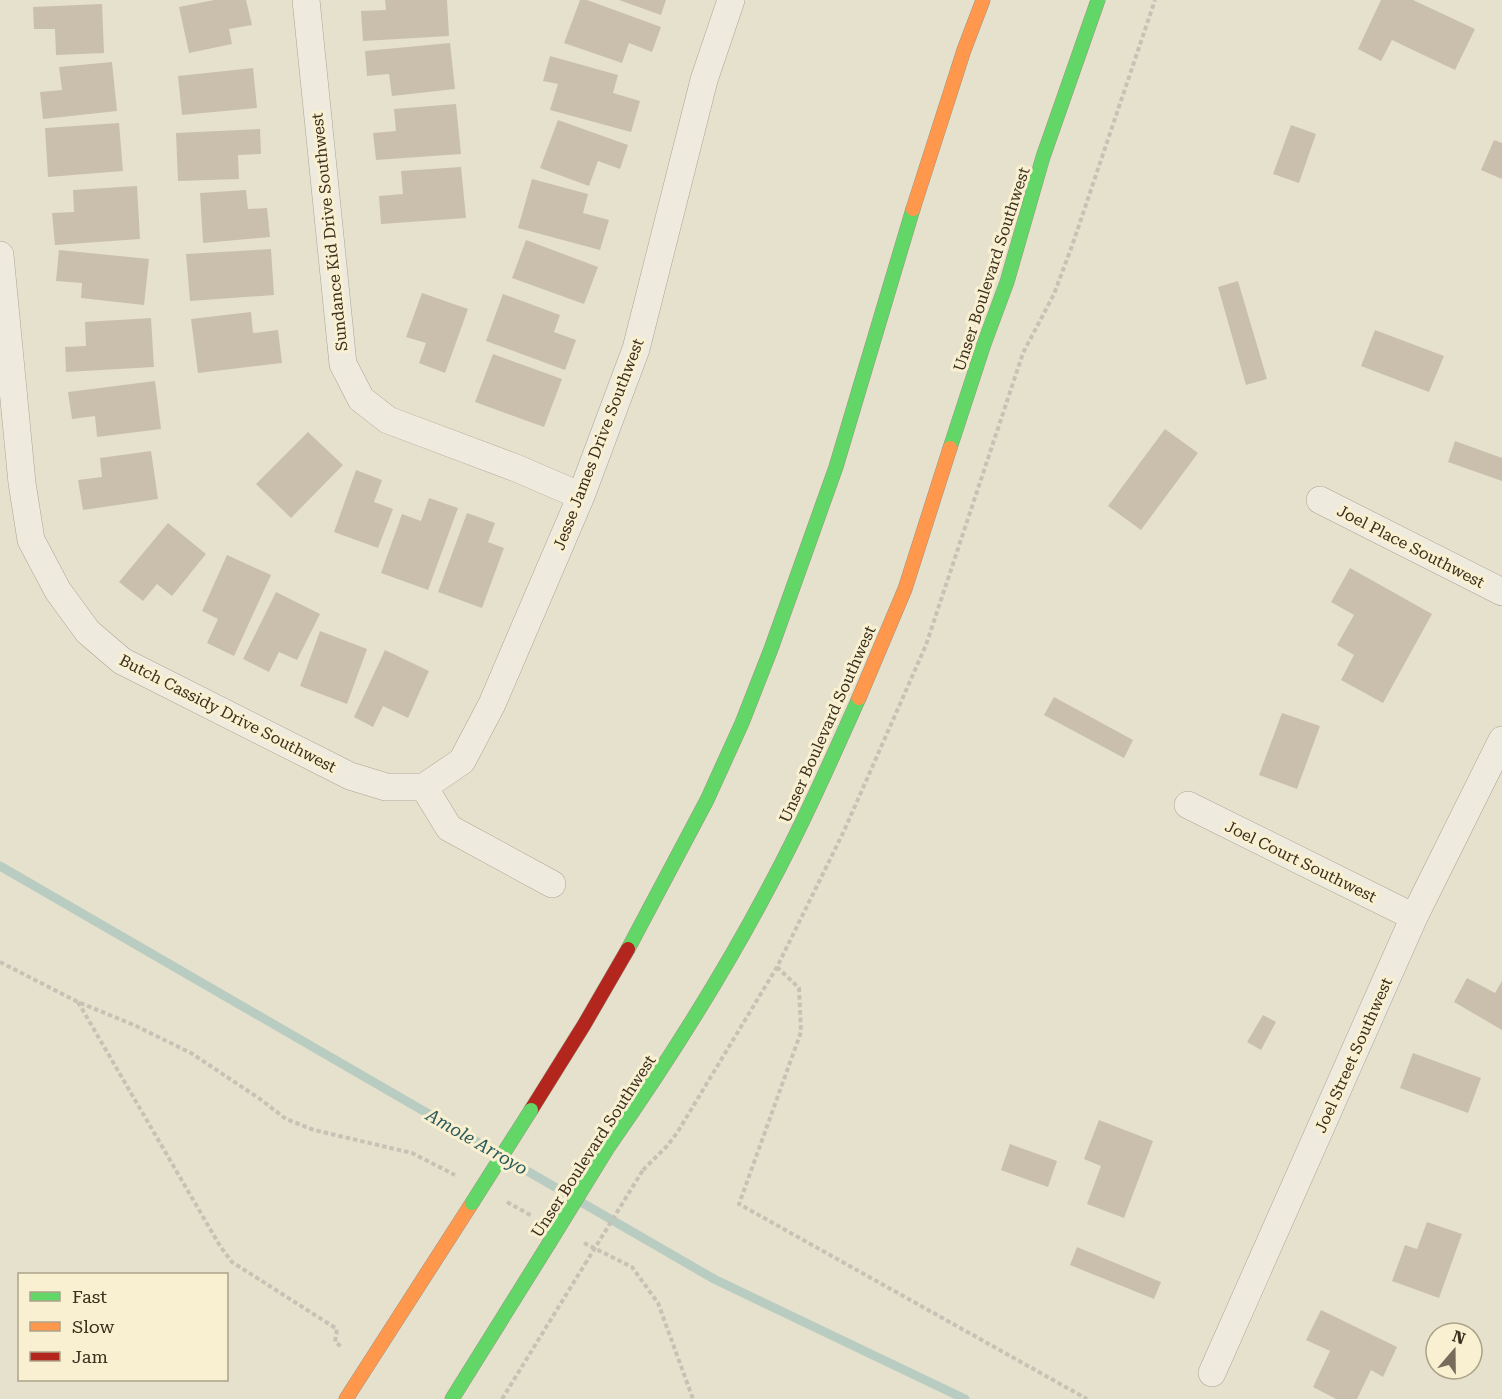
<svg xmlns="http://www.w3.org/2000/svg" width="1502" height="1399" viewBox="0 0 1502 1399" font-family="'Roboto Serif',serif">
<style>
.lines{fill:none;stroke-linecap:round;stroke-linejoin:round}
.stream{stroke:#b8ccc2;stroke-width:9}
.building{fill:#cabfad}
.street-casing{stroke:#aba595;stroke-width:28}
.fast-casing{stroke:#9b9585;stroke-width:15}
.slow-casing{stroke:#9b9585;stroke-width:15}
.jam-casing{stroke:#9b9585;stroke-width:15}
.path{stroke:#c7c2b5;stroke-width:4;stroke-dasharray:4.5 3;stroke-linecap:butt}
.street{stroke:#eeeade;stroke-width:27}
.fast{stroke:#63d668;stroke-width:14}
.slow{stroke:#ff974d;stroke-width:14}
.jam{stroke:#b3261e;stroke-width:14}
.fast-bridge-casing{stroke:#9b9585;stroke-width:15;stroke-linecap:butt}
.path-bridge{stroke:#c7c2b5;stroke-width:4;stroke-dasharray:4.5 3;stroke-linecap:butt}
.fast-bridge{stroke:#63d668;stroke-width:14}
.labels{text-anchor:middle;stroke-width:6;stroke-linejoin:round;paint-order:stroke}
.street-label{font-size:16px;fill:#3b2e1d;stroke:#f8f0d1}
.water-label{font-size:18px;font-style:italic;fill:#2b5a5b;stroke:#f8f0d1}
</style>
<rect width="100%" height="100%" fill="#e6e1cc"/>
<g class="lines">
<path class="stream" d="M0,866L714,1279L965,1399"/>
</g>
<path class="building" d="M214,0H246L252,25L229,29L232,44L189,53L179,7Z
M385,0H447L449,36L363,41L361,11L386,10Z
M580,0H587L661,27L652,52L629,43L622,63L564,43Z
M619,0H666L661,15Z
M1381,0H1413L1475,29L1455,70L1392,40L1381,61L1358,49Z
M102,4L104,53L56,55L55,29H34L33,7Z
M450,43L455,89L392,96L389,74L367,76L365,51Z
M550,56L618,75L613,93L640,101L631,132L550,110L558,84L543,81Z
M112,62L117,111L43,119L40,92L62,90L59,67Z
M253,68L257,108L182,115L178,76Z
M456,104L461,154L376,160L373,133L396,131L394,109Z
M558,120L628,145L620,169L598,161L589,186L540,168Z
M119,123L123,171L48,177L45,128Z
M1291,125L1316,134L1299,183L1273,174Z
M260,129L261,154L238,155L239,179L178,181L176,133Z
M1494,140L1502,143V179L1481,170Z
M461,167L466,218L381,224L379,196L403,194L401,171Z
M532,179L588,194L583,213L609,220L600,250L518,228Z
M137,186L140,239L55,245L52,213L74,212L73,190Z
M246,190L248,209L267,208L270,237L203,243L200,193Z
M526,240L598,267L584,304L512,278Z
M271,249L274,295L190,301L186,254Z
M59,250L149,259L144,305L81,298L82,283L56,281Z
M1238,281L1267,379L1246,385L1218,287Z
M422,293L468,309L445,373L419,363L426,343L406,337Z
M503,294L560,315L554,332L576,340L565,370L486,341Z
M251,312L253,333L278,330L282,363L198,373L191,319Z
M151,318L154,367L66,372L65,347L86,346L85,322Z
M1375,330L1444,356L1429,392L1361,366Z
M493,354L562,379L544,427L475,402Z
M155,381L161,429L97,437L95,416L72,419L68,392Z
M1165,429L1198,453L1141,530L1108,506Z
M308,432L343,465L291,518L256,484Z
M1455,441L1502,458V481L1448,462Z
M151,451L158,499L83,510L78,480L102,477L100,458Z
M356,470L382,480L374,502L393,509L378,548L334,532Z
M429,498L458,508L428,590L381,573L402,514L421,521Z
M467,513L495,523L488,542L504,548L482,608L438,592Z
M168,523L206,554L172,596L157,584L143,601L119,582Z
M227,555L271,575L234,656L207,643L218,619L202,611Z
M1350,568L1432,614L1383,703L1341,680L1354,655L1337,645L1354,615L1331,602Z
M276,592L320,614L297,660L279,652L269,672L243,659Z
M320,631L367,649L347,704L300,686Z
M385,650L429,671L408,718L383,706L373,727L354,717Z
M1054,697L1133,740L1124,758L1044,715Z
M1282,713L1320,726L1297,789L1259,775Z
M1467,978L1495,993L1502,981V1030L1454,1002Z
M1263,1015L1276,1022L1261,1050L1247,1042Z
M1413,1053L1481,1078L1468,1113L1400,1088Z
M1099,1120L1153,1141L1124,1218L1087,1204L1101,1166L1084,1159Z
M1010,1144L1057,1161L1048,1187L1001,1170Z
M1427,1222L1462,1234L1439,1298L1392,1281L1405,1245L1417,1249Z
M1077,1247L1161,1282L1154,1299L1070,1265Z
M1321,1310L1397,1347L1383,1377L1371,1370L1357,1399H1336L1313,1387L1330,1351L1306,1340Z"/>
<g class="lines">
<defs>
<path id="street" d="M306,0L343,364L361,399L388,420L516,468L581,496
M0,255L22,483L31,540L58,591L88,632L122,661L350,776L386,787H424L449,828L552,884
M1320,500L1502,592
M424,787L462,761L492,704L581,496L636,349L704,80L731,0
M1188,805L1414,917
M1212,1373L1414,917L1502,740"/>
<path id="fast" d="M950,448L984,344L1007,282L1043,157L1098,0
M628,949L707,800L742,723L771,649L836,467L913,209
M607,1149C665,1066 720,980 767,891C801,828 830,763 859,698
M452,1399L548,1245"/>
<path id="slow" d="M913,209L964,50L983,0
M859,698L905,589L950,448
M346,1399L472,1203"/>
<path id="jam" d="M531,1110L584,1025L628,949"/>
</defs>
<use href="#street" class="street-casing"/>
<use href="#fast" class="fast-casing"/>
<use href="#slow" class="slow-casing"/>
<use href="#jam" class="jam-casing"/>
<path class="path" d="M0,962L78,1002L134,1025L191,1053L260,1099L286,1119L314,1130L412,1153L455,1175
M777,967L799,988L801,1032L739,1204L1087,1399
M78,1002L220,1246L232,1262L337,1329L335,1342L342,1347
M643,1170L667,1146L677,1133L777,967L844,831L926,645L1023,353L1054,294L1072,246L1155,0
M507,1202L532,1216
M584,1243L632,1267L658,1303L693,1399
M502,1399L585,1264"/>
<use href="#street" class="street"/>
<use href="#fast" class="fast"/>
<use href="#slow" class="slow"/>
<use href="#jam" class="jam"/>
<defs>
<path id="fast-bridge" d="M472,1203L531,1110
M548,1245L607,1149"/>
</defs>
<use href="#fast-bridge" class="fast-bridge-casing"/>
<path class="path-bridge" d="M585,1264L643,1170"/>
<use href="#fast-bridge" class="fast-bridge"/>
</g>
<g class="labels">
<g class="street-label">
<text transform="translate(329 232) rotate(-96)" y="6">Sundance Kid Drive Southwest</text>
<text transform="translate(991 269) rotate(-72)" y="6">Unser Boulevard Southwest</text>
<text transform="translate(598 444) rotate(-69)" y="6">Jesse James Drive Southwest</text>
<text transform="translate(1411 546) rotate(27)" y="6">Joel Place Southwest</text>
<text transform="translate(228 713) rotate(27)" y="6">Butch Cassidy Drive Southwest</text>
<text transform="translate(827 724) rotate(-66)" y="6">Unser Boulevard Southwest</text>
<text transform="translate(1301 861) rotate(26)" y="6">Joel Court Southwest</text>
<text transform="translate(1353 1055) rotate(-66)" y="6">Joel Street Southwest</text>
<text transform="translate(593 1146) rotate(-57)" y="6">Unser Boulevard Southwest</text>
</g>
<g class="water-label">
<text transform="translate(477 1142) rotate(30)" y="6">Amole Arroyo</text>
</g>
</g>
<rect x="18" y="1273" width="210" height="108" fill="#f8f0d1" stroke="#aca289" stroke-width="1.5"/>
<rect x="30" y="1292" width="30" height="9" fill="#63d668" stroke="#aca289" stroke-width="1.5"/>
<text x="72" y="1303" font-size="18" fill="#3b2e1d">Fast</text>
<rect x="30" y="1322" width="30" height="9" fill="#ff974d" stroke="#aca289" stroke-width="1.5"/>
<text x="72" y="1333" font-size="18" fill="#3b2e1d">Slow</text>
<rect x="30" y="1352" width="30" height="9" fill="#b3261e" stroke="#aca289" stroke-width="1.5"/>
<text x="72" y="1363" font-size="18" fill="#3b2e1d">Jam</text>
<g transform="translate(1454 1351) rotate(20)"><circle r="28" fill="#f8f0d1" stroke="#aca289" stroke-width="1.5"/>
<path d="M0-4.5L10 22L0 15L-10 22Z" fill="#776d5a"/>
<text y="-9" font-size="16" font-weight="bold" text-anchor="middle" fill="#3b2e1d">N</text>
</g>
</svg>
